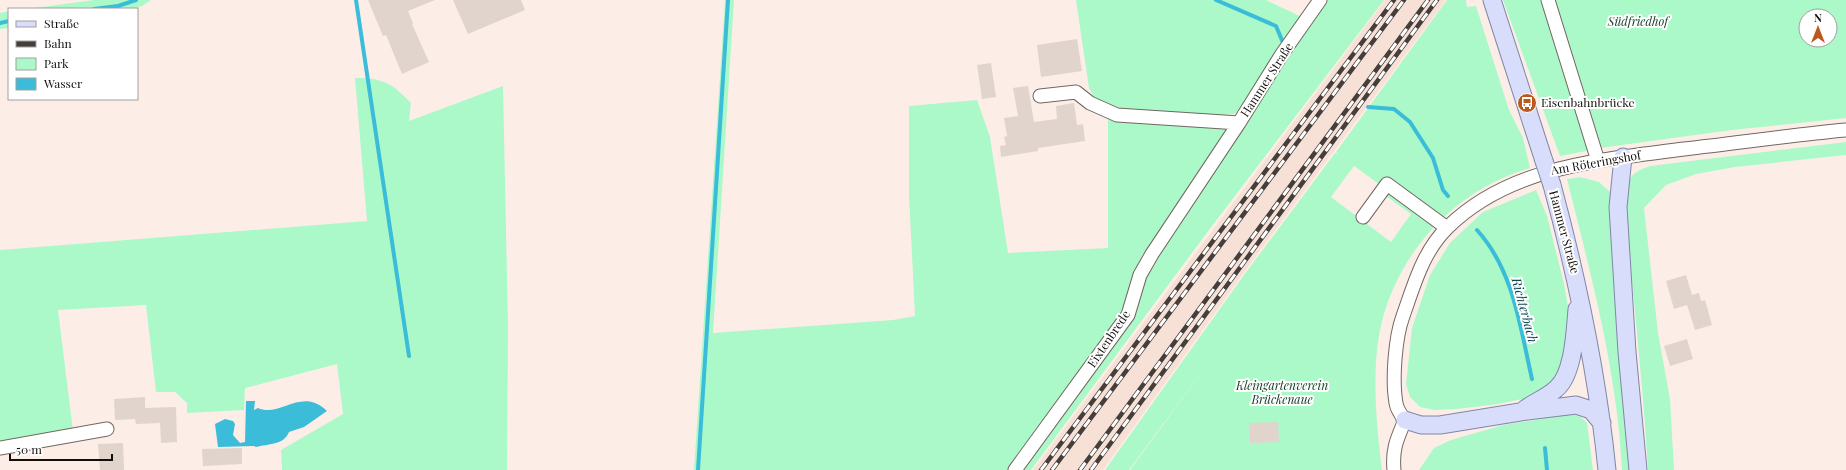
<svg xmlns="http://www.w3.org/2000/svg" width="1846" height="470" viewBox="0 0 1846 470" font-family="'Playfair Display',serif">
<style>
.built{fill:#f7e1d7}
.green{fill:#abf9c9;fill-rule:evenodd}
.water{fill:#3bbcd9}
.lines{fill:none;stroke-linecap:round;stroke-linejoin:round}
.stream{stroke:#3bbcd9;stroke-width:4}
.building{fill:#e1d4cc}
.minor-casing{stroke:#726661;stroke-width:15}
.major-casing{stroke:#8286a5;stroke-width:19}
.minor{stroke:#fff;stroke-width:13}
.major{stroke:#d7ddfb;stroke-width:17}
.rail-casing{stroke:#453e3b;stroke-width:4.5}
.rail{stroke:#fff;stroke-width:3;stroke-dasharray:9;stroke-linecap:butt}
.major-bridge-casing{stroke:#8286a5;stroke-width:19;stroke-linecap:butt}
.major-bridge{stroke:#d7ddfb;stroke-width:17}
.labels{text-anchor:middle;stroke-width:4;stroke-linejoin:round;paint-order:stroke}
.park-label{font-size:12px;font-style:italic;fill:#133a25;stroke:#fff}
.street-label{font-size:12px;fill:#130e0c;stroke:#fff}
.poi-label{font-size:12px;fill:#130e0c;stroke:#fff;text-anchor:start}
.water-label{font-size:13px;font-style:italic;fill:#0f4653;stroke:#fff}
</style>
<rect width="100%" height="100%" fill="#fceee7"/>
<path class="built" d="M1385,0H1446L1240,278L1103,470H1033Z"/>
<path class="green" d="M94,0H151L142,6L130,9H27Z
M725,0H734L713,333L893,320L915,316L909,195V106L977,100L990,137L1008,253L1108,248V119L1106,116L1223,126L1226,131L1130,302L1011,470H694Z
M1076,0H1266L1302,17L1243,108L1234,114L1222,115L1117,111L1097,102L1089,88Z
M1325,0H1384L1209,230L1031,470H1019L1131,316L1142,277Z
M1447,0H1466L1467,7L1476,6L1509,110L1523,138L1530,168C1460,188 1405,244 1384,314C1370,360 1376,422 1382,470H1130L1214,355L1129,470H1105L1244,275L1335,153L1339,155L1336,152ZM1354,166L1379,184L1376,189L1411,214L1391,242L1331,197Z
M1503,0H1846V118L1732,130L1607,147L1560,156ZM1806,16H1830V40H1806Z
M9,11V28L0,29V13Z
M355,78C383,78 392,83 411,103L409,121L503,86L508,326L507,470H282L281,450L343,414L337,364L245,388L244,410L187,413V403L175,392H156L146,305L58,310L73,431L0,445V250L367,221Z
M1846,142V155L1735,167L1696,174L1666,185L1644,208L1658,333L1670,399L1674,470H1648C1645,417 1640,365 1635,312C1633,282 1619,207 1629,182C1632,172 1642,169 1650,166Z
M1580,177L1599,182L1610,192L1632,470H1622C1617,371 1591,275 1567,179Z
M1536,190L1547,216L1564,284L1569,312L1565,352L1558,374L1549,385L1527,398L1498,404L1457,409L1434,410L1420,407L1410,397L1406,384L1412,328L1430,275L1450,243L1483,212Z
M1572,414L1581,417L1587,423L1593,470H1419L1434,448L1451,440L1503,425Z"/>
<path class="water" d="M246,401H255L254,410L258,408C280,418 302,386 327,411L304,427L289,432C284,445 268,444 256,447L254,446L218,447L215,424L225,419L233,421L235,424L233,435L240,443L245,442Z"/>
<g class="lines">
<path class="stream" d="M356,0L409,356
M1216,0L1276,26L1284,45
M94,9L118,6L136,0
M0,23L9,21
M1368,107L1394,109L1410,122L1433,158L1443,190L1448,196
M1477,230C1514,271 1520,327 1532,379
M1545,448L1547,470
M698,470L728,0"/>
</g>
<path class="building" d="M368,0H435L408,11L413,23L412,24L429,62L402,74L386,35L383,36Z
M453,0H521L525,10L468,34Z
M1077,39L1082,71L1041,77L1037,45Z
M991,63L996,97L982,99L977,65Z
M1028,86L1034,122L1057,119L1056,106L1074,103L1077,125L1083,124L1085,141L1045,147L1038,148V151L1001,157L1000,146L1006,145L1004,137L1007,136L1004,118L1018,116L1013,88Z
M1686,275L1692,295L1699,293L1701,301L1705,300L1712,325L1695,330L1687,305L1674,309L1666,281Z
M1687,339L1693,359L1670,366L1664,346Z
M145,397V408L176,407L177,442L161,443L160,423L136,424L135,419L115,420L114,399Z
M1278,422L1279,442L1250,443L1249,423Z
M123,443L124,470H100L98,444Z
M242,448V464L203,466L202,449Z"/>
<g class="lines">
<defs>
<path id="minor" d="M1548,0L1598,161
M1040,96L1076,92L1090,103L1117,115L1239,123
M1363,217L1387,184L1447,228
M0,448L107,429
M1015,470L1128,315L1140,275L1152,254L1239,123L1282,54L1320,0
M1394,470C1392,449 1397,439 1405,420C1401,415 1397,410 1396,403C1392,380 1395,338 1403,316C1414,285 1423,251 1448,227C1510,166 1601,160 1684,149C1738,143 1792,135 1846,130"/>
<path id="major" d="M1492,0L1544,161
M1623,157L1618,207L1627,352L1638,470
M1552,185C1578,281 1597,371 1607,470
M1525,409C1535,402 1547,397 1556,389C1574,374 1575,331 1577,309
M1405,420L1421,425H1440L1520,412L1576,405L1591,410L1602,423"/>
</defs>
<use href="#minor" class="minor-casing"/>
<use href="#major" class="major-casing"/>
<use href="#minor" class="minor"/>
<use href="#major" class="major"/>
<defs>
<path id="rail" d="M1041,470L1394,0
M1052,470L1404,0
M1080,470L1428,0
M1091,470L1437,0"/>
</defs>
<use href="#rail" class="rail-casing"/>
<use href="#rail" class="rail"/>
<defs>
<path id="major-bridge" d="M1544,161L1552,185"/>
</defs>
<use href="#major-bridge" class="major-bridge-casing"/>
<use href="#major-bridge" class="major-bridge"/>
</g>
<defs>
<symbol id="bus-disc" viewBox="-11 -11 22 22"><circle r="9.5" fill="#ba591b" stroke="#fff"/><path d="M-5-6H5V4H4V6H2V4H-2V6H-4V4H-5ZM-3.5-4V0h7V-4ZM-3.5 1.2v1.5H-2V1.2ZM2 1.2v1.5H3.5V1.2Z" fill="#fff"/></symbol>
</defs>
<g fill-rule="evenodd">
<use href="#bus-disc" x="1516" y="92" width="22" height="22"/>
</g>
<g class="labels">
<g class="park-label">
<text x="1638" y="26">Südfriedhof</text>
<text x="1282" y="390">Kleingartenverein<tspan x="1282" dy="14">Brückenaue</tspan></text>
</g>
<g class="street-label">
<text transform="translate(1267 80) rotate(-57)" y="4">Hammer Straße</text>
<text transform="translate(1596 163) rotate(-10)" y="4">Am Röteringshof</text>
<text transform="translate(1564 232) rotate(75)" y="4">Hammer Straße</text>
<text transform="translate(1109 339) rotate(-56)" y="4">Eixtenbrede</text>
</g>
<g class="poi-label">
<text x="1541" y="107">Eisenbahnbrücke</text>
</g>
<g class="water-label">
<text transform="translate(1525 310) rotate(75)" y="5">Richterbach</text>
</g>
</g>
<rect x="8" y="8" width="130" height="92" fill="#ffffff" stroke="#a19f9e"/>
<rect x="16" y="21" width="20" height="6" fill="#d7ddfb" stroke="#a19f9e"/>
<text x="44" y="28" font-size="12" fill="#130e0c">Straße</text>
<rect x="16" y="41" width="20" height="6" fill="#453e3b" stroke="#a19f9e"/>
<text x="44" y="48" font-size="12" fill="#130e0c">Bahn</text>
<rect x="16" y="58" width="20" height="12" fill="#abf9c9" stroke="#a19f9e"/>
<text x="44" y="68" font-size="12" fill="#130e0c">Park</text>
<rect x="16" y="78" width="20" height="12" fill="#3bbcd9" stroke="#a19f9e"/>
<text x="44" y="88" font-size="12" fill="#130e0c">Wasser</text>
<g transform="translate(1818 28)"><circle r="19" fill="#ffffff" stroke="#a19f9e"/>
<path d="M0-3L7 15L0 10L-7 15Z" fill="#ba591b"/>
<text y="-6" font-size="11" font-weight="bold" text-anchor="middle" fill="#130e0c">N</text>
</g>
<path d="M10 454v6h102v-6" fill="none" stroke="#130e0c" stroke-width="2"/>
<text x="16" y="454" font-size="12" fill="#130e0c" stroke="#ffffff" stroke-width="3" paint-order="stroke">50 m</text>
</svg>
